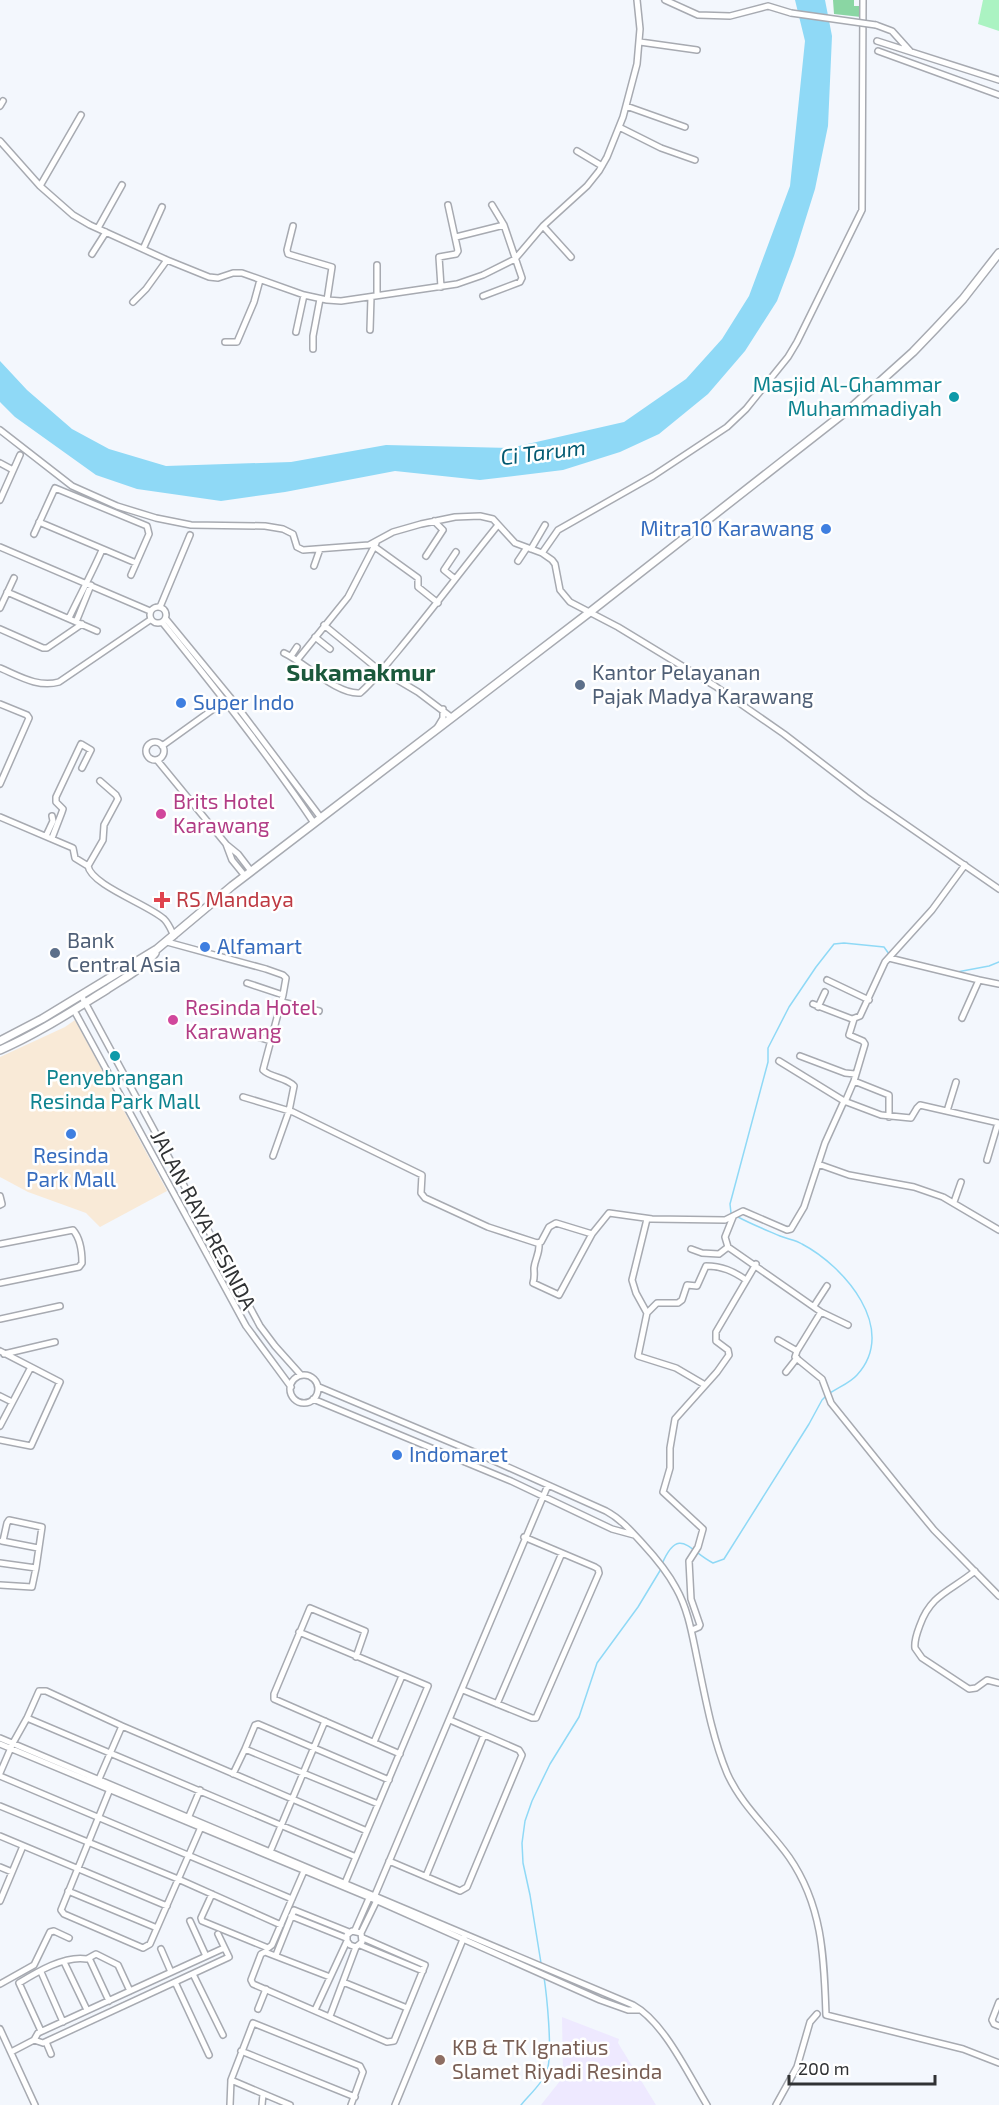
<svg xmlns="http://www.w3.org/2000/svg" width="999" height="2105" viewBox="0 0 999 2105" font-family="'Exo 2',sans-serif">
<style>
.commercial{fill:#f9ead7}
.industrial{fill:#eee9ff}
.green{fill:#abf3c2}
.forest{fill:#8ad6a3}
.water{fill:#8fd9f6}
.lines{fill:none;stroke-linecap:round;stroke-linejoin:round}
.stream{stroke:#8fd9f6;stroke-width:1.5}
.minor-casing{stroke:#a7aab1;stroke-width:8}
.major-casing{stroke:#a7aab1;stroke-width:10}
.minor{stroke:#fff;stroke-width:5}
.major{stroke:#fff;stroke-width:7}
.minor-bridge-casing{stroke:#a7aab1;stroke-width:8;stroke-linecap:butt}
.minor-bridge{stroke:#fff;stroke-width:5}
.culture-dot{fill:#0f9aa8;stroke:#fff;stroke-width:2}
.shop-dot{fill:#3f7fe0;stroke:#fff;stroke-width:2}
.service-dot{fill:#5c6f8a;stroke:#fff;stroke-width:2}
.hotel-dot{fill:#d1479c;stroke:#fff;stroke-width:2}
.health-dot{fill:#e0444e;stroke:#fff;stroke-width:2}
.education-dot{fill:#8d6e63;stroke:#fff;stroke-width:2}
.labels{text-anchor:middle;stroke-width:5;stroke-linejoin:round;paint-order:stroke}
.culture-label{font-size:21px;fill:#0d838f;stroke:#fff;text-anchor:end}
.shop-label{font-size:21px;fill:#366cbe;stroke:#fff;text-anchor:start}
.service-label{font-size:21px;fill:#4e5e75;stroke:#fff;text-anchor:start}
.hotel-label{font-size:21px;fill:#b23c85;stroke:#fff;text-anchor:start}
.health-label{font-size:21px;fill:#be3a42;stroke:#fff;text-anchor:start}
.street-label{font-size:21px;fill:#303234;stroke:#fff}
.education-label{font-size:21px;fill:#785e54;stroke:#fff;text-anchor:start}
.water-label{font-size:22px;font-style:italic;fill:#035a72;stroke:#fff}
.quarter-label{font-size:24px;font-weight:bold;fill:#1b593c;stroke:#fff}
</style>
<rect width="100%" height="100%" fill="#f3f7fd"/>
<path class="commercial" d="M75,1020L167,1191L100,1227L86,1213L28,1192L0,1177V1057L65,1027Z"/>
<path class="industrial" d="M562,2017L619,2039L618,2043L656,2105H541L560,2081L563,2072Z"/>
<path class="green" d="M983,0H999V31L978,24Z"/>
<path class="forest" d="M833,0H854V6H861V17L834,14Z"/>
<path class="water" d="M795,0H825L832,36L828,126L815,189L794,256L777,301L745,351L708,394L659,434L620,452L563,470L480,480L395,471L285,492L221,501L137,489L96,475L15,417L0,402V361L27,390L72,429L109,449L166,466L291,462L386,445L510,448L624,422L686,379L722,339L749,296L790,186L805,41Z"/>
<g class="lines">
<path class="stream" d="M957,972L989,966L999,962
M731,1213L730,1204L768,1062V1048L789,1007L816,967L834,944L844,943L884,947L889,954
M738,1217C751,1224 766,1230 780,1236C787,1239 796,1240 802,1244C844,1266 899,1329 857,1375C850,1383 839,1387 830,1393
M662,1564C679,1524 690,1552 713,1563L724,1559L809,1424L822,1400L826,1396
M541,1963L530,1895L523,1863L522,1843L525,1821L532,1801L550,1764L579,1717L597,1663L638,1607L661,1569
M521,2105C530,2094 545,2081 548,2067C552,2048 547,1997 544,1977"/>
<defs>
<path id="minor" d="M665,0L698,15L730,16L768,6L791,13
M876,25L892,31L910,51
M877,41L999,80
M640,42L697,50
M878,51L999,95
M0,106L3,101
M626,106L685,127
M619,127L661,148L695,160
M0,141L40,186L73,215L90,225L167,260L209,277L218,278L233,273H242L304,295L327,300L341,301L457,284L483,275L515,259L543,226L587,186L599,171L607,157L623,117L637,64L640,29L637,0
M577,151L602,166
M40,186L81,115
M293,226L287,250L288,254L332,267L327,300
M543,226L571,257
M98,228L122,185
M456,237L504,225
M143,249L162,207
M92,254L106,232
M441,287L439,257L456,254L458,251L448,205
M377,295V265
M483,296L520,282L522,278L504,225L492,205
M133,302L146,289L167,260
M370,330L371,297
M296,332L304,295
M225,342H237L254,302L260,280
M313,349V336L320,299
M0,430L72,486L117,506L156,518L191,525L265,526L283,529L293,534L297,547L303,550L369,545L393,532L421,524L455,517L480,516L493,519L515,543L542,553L552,560L555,564L560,590L570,602L618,627L715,686L784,734L866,797L999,889
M0,463L13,470
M0,500L20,455
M39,522L136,563
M34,534L55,488L147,526L149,534L131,575
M0,547L150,611
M375,547L418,578V587L438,603
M531,549L545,525
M542,553L558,530L653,476L727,427L746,409L788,357L797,342L862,210L863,0
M426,556L443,530L434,521
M518,561L526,549
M314,566L320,549
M455,579L444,570L456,552
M7,592L97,631
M150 615a8 8 0 1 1 16 0a8 8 0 1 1-16 0Z
M160,607L190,535
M0,608L14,578
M69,618C80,595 92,573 102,550
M166,619L230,697L321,818
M76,622L91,585
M162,622C215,688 267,753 314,823
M324,625L374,666L418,692L451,717
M0,629L43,648H47L82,624
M315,637L330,649
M284,653C304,662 337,695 360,693C374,681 385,666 397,652C432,610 464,567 498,525
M291,656L297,647
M298,659L348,597L376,543
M0,668C19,676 38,688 59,682L150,620
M0,704L27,715L29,718L0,784
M437,728L443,718V709
M146 751a9 9 0 1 1 18 0a9 9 0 1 1-18 0Z
M162,746L226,700
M157,760L226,844L232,860L245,876
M0,817L73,848L75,858L88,866C91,885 149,905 164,919C169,924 171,930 174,936
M46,836L53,821L52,816
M52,838L62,812L63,809L56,802V797L81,744L91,750L82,768
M227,845L238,854L251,871
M88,866L103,840L104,825L118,799L116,795L100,781
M167,942L266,969L283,975L286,978L283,995L263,1070C271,1078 286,1077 294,1086L289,1111L273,1156
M889,958L979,980
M827,980L869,1000
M247,983L283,995
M81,995L260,1326L275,1346L301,1375
M282,1002L319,1011
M813,1004L852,1019L860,1016L885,962L932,910L965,865
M818,1007L825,992
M76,1014L246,1326L291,1387
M962,1018L979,980L999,984
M854,1019L849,1035L863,1041L865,1044L854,1081L889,1095V1117
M255,1036L271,1041
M800,1056L845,1073L855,1074
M779,1061L844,1101
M243,1097L293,1112L422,1175L421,1193L425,1198L488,1227L537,1243L541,1242L549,1227L556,1223L592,1234L609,1213L652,1219L725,1220L743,1211L787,1230L791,1229L804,1207L825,1143L844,1101L881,1115L911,1118L917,1108L920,1105L999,1123
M845,1102L854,1081
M947,1111L956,1082
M987,1160L998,1123
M818,1164L849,1175L914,1187L943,1197L999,1230
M0,1196L2,1204L0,1205
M954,1202L961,1182
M733,1217L725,1237L728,1247L821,1312L797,1351L795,1357L822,1379L831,1403L901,1490L934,1530L999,1596
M647,1219L632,1280L636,1293L647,1313
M539,1243C540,1253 535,1259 534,1268C534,1274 535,1277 533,1283L559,1295L592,1234
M0,1244L73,1230C80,1238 82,1253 82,1263L79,1267L0,1283
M691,1249L702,1253L719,1254L728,1247
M814,1306L827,1286
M821,1312L848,1325
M0,1319L60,1306
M778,1340L797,1351
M0,1351L60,1382L31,1446L0,1440
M4,1354L55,1342
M786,1372L797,1358
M290 1389a14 14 0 1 1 28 0a14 14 0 1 1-28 0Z
M705,1385L676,1368L638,1356L647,1313L657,1303H678L682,1300L687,1285L697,1286L706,1266C722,1266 733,1271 746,1280
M319,1387L481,1455L606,1511C621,1519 632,1532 643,1544C655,1557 668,1573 676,1588C688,1609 692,1634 697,1658C705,1696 712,1737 727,1773C741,1805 769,1829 789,1857C823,1906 824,1958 826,2015L963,2049L999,2063
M0,1396L12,1402
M313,1399L511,1481L612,1529L634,1535
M0,1426L31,1367
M2,1541L38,1548
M3,1541L7,1523L9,1520L42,1527L36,1568
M0,1563L36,1568L32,1587L0,1585
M975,1571C951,1591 931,1594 920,1625C917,1633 914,1640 915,1648L922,1658L969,1689L976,1688L987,1680L999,1683
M692,1630L699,1627L700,1625L691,1599L689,1561L698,1547L703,1529L663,1492L670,1468V1448L675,1419L717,1372L729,1355L728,1350L716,1341V1332L756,1264
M299,1632L428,1686L345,1883
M356,1657L365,1631L310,1608L274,1694V1699L400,1754
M463,1690L532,1718H536L599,1573L598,1569L595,1567L524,1537
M497,1704L562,1553
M0,1738L633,2005C664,2022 688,2074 707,2105
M374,1742L402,1676
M0,1744L373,1899L600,2000L628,2010H640
M245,1749L255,1725L258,1724L389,1780
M0,1773L13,1743L27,1718
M233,1774L245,1749L378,1804
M0,1776L292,1899
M99,1779L122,1726
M110,1789L61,1910L64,1914L143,1948L150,1944L201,1827
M0,1806L178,1879L281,1925
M189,1816L200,1790
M0,1836L167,1906
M270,1852L325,1721
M356,1857L27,1718L39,1691H46L122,1726L367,1831
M389,1861L460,1891L467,1887L522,1755L519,1750L450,1720
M0,1867L12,1872
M426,1876L484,1735
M68,1891L157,1928
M212,1894L201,1918L202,1921L268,1948L272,1945L304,1871
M375,1895L548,1485
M0,1901L23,1846
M291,1916L346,1938
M190,1921L206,1956
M355,1930L370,1896
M361,1933L378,1898
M218,1934L229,1957L43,2043L34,2040L38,2033L224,1948
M360,1945L423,1971
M161,1949L171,1972
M276,1955L294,1910L349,1932
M89,1958L109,2001
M64,1962L87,2010
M41,1972L63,2022
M193,1974L223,2035
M330,1977L265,1952L261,1954L251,1980L253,1984L387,2042L394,2041L425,1965L363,1938
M175,1982L209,2055
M343,1982L407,2008
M0,1984L34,1965L50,1932L54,1931L69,1938
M999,2002L992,2020L994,2024L999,2026
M258,2009L266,1989
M315,2010L347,1941
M330,2016L356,1947L362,1942L361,1933L352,1931L347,1935V1941L350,1945L356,1947
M0,2029L35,2105
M41,2031L19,1983C37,1972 65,1955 87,1959L96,1954L118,1965L130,1991
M46,2042L51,2054
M241,2051L355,2097
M11,2052L34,2040
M231,2080L290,2105
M230,2105L231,2080L253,2023L360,2066L363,2072L351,2105
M262,2105L263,2094
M395,2105L464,1937
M776,2105L797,2067L810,2022L817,2014"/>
<path id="major" d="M0,1041L42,1019L157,949L232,886L590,612L853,406L913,352L936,328L963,299L999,253
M0,1050C37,1034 72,1011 106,990C124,978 142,969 155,953"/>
</defs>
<use href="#minor" class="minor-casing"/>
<use href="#major" class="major-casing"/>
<use href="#minor" class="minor"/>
<use href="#major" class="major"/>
<defs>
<path id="minor-bridge" d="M791,13L876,25"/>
</defs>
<use href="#minor-bridge" class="minor-bridge-casing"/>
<use href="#minor-bridge" class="minor-bridge"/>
</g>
<g class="culture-dot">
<circle cx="954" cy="397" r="6"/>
<circle cx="115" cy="1056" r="6"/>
</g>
<g class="shop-dot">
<circle cx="826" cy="529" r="6"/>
<circle cx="181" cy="703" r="6"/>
<circle cx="205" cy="947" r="6"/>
<circle cx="71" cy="1134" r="6"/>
<circle cx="397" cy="1455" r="6"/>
</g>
<g class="service-dot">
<circle cx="580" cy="685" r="6"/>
<circle cx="55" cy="953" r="6"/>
</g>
<g class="hotel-dot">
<circle cx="161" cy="814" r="6"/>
<circle cx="173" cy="1020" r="6"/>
</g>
<path class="health-dot" d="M159 891h6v6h6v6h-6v6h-6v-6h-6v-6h6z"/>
<circle class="education-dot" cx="440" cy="2060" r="6"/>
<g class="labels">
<g class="culture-label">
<text x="942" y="392">Masjid Al-Ghammar<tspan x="942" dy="24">Muhammadiyah</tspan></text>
<text x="115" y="1085" text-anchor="middle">Penyebrangan<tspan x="115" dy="24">Resinda Park Mall</tspan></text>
</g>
<g class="shop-label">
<text x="814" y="536" text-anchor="end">Mitra10 Karawang</text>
<text x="193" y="710">Super Indo</text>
<text x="217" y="954">Alfamart</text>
<text x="71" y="1163" text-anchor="middle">Resinda<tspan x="71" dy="24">Park Mall</tspan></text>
<text x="409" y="1462">Indomaret</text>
</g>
<g class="service-label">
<text x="592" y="680">Kantor Pelayanan<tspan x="592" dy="24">Pajak Madya Karawang</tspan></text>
<text x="67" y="948">Bank<tspan x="67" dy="24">Central Asia</tspan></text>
</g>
<g class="hotel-label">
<text x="173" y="809">Brits Hotel<tspan x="173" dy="24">Karawang</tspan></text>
<text x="185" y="1015">Resinda Hotel<tspan x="185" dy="24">Karawang</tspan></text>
</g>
<g class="health-label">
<text x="176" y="907">RS Mandaya</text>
</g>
<g class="street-label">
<text transform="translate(203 1220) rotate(62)" y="7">JALAN RAYA RESINDA</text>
</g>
<g class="education-label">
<text x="452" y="2055">KB &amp; TK Ignatius<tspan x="452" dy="24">Slamet Riyadi Resinda</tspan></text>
</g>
<g class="water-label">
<text transform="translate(543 452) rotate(-7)" y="8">Ci Tarum</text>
</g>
<g class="quarter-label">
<text x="361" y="681">Sukamakmur</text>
</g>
</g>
<path d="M789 2075v9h146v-9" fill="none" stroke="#303234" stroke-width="3"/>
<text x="798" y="2075" font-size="18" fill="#303234" stroke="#ffffff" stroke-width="4.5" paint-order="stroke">200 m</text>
</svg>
